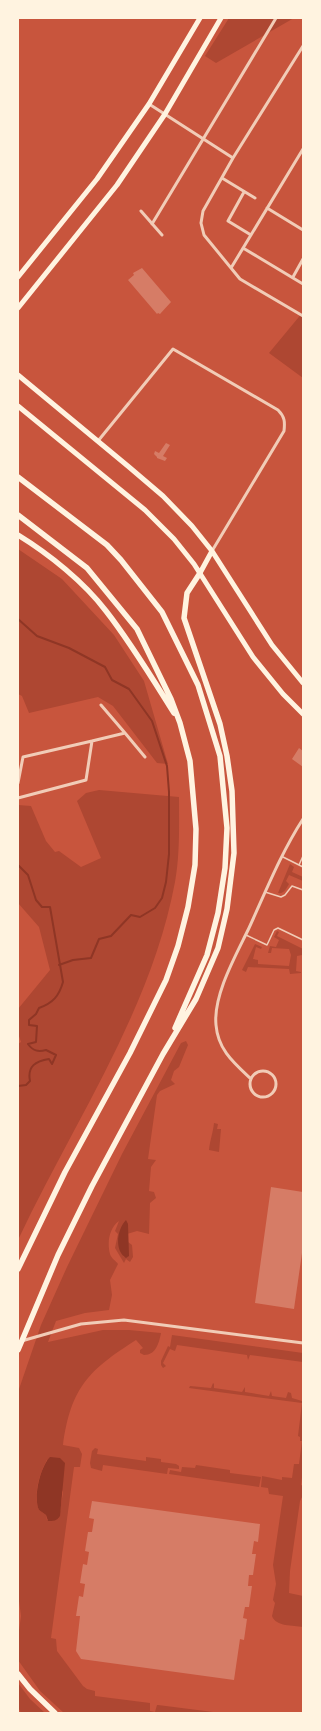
<svg xmlns="http://www.w3.org/2000/svg" width="321" height="1731" viewBox="0 0 321 1731" font-family="Raleway,sans-serif">
<style>
.green{fill:#ae4732;fill-rule:evenodd}
.water{fill:#8f3625}
.lines{fill:none;stroke-linecap:round;stroke-linejoin:round}
.stream{stroke:#8f3625;stroke-width:2}
.building{fill:#d67c66}
.service{stroke:#f1ccb7;stroke-width:1.5}
.minor{stroke:#f1ccb7;stroke-width:3}
.primary{stroke:#fff3e0;stroke-width:5}
.motorway{stroke:#fff3e0;stroke-width:5.5}
</style>
<rect width="100%" height="100%" fill="#c8553d"/>
<path class="green" d="M229,18H294L216,63L205,56Z
M303,312V378L269,353Z
M18,549L62,579L114,635L144,681L168,764L157,763L113,706L98,697L29,713L22,696L18,694Z
M99,790L179,797C179,825 180,854 175,882C151,1011 73,1123 18,1240V1044L21,1042L18,1033V1009L50,970L39,927L18,903V805L31,806L46,841L55,852L59,851L81,867L101,858L77,801L86,793Z
M290,864L294,867L292,872L303,877V881L289,875L286,881L289,884C286,889 284,894 278,893Z
M277,931L279,932L277,936L303,949L302,955L297,956L296,971L301,972V973L290,974L289,969L248,967L246,972L242,970L255,944L262,947L261,949L256,947L253,959L258,960V964L289,966L291,955L289,949L272,948L271,953H268L270,946L276,947L279,940L274,937Z
M186,1041L188,1045L179,1067L174,1071L171,1080L175,1084L160,1091L157,1095L148,1159L156,1160L151,1167L149,1191L154,1192L156,1198L150,1203L149,1234L137,1231L127,1234V1222L120,1250L124,1257H128V1242L132,1245L133,1257L130,1262L126,1259L124,1263L115,1248L118,1234L115,1231L119,1221C109,1228 107,1243 110,1254C111,1258 116,1261 118,1264L110,1280L112,1295L109,1310L85,1313L56,1321L48,1342L103,1330H129L161,1333C159,1343 156,1355 144,1355L140,1353V1350L143,1348L136,1340C89,1370 71,1387 63,1445L79,1448L82,1454L80,1467H74L51,1638L56,1639L57,1651L83,1686L87,1689L95,1691V1696L150,1703V1711L155,1712L157,1705H158L221,1713H64L40,1691L18,1660V1638L21,1616L18,1593V1392L41,1325L67,1267L122,1154L181,1043ZM47,1460L63,1492L59,1518L51,1521L47,1520L46,1515L39,1510C33,1497 39,1473 47,1460Z
M214,1123L218,1124L217,1129H221L219,1152L209,1150C210,1140 213,1133 214,1123Z
M172,1335L303,1353V1362L250,1355L248,1360L247,1355L177,1345L175,1351L170,1349L163,1363L166,1366L163,1368L161,1365V1361L168,1346L170,1347Z
M213,1383L214,1384V1388L242,1392L245,1387V1392L269,1396L271,1391L272,1396L286,1398L288,1392L291,1393L292,1398L302,1401L303,1398V1469L301,1485L303,1486V1495L300,1501L290,1571L289,1593L303,1596V1627C293,1625 276,1627 272,1616L275,1603L273,1600L276,1584L273,1565L283,1496L269,1494L268,1488L261,1487L262,1476L282,1480V1477L292,1478L294,1464H299L302,1441H300V1437L298,1436L302,1403L189,1388L190,1386L211,1388Z
M95,1448L98,1449L97,1454L146,1461V1457L161,1459V1462L176,1464L179,1466V1469L168,1468L167,1474L103,1465L102,1471L91,1468L90,1463L92,1451Z
M196,1465L230,1470V1473L261,1477L259,1487L169,1474L170,1470L181,1472L182,1467L195,1468Z
M18,1683L30,1699L45,1713H21L18,1707Z"/>
<path class="water" d="M126,1220L128,1224L129,1256L126,1258C114,1251 117,1229 126,1220Z
M50,1457L60,1458L65,1463L60,1516C57,1521 53,1521 48,1521L46,1515L39,1510C33,1498 40,1467 50,1457Z"/>
<g class="lines">
<path class="stream" d="M18,619L37,636L69,648L105,667L112,680L129,689L152,721L167,766L169,792V854L166,882L162,898L155,908L140,917L131,915L111,936L99,939L91,958L73,960L59,965
M18,865L28,875L36,900L42,907H50L63,982C59,996 53,1003 39,1008L36,1014L29,1020V1025L37,1026L36,1042L28,1044C33,1051 38,1052 46,1050L56,1055L52,1064L49,1059C36,1061 27,1066 30,1081L26,1085L18,1086"/>
</g>
<path class="building" d="M142,268L171,302L160,314L158,313L157,314L128,280L134,275L133,273Z
M166,443L170,445L163,456L167,458L165,461L157,458V457L154,454L155,451L159,453Z
M299,748L303,751V767L292,759Z
M271,1187L303,1192V1246L294,1309L255,1303Z
M92,1501L260,1524L258,1542L254,1541L252,1554H256L253,1575H249L248,1586H252L249,1607H245L243,1618L247,1619L244,1640L240,1639L234,1680L81,1659L76,1651L80,1616H76L79,1596L83,1597L85,1584L80,1583L83,1564L87,1565L89,1552L85,1551L88,1532H92L94,1519L89,1518Z"/>
<g class="lines">
<path class="service" d="M283,857L303,867
M299,865L303,856
M265,892L281,897L285,895L292,886L303,890
M246,935L267,945L274,930L278,928L303,940"/>
<path class="minor" d="M149,104L233,158L303,46
M233,158L203,211L201,223L204,235L240,279L303,316
M222,178L255,198
M244,192L228,221L251,235
M267,208L303,230
M141,211L162,235
M152,224L276,18
M243,248L303,284
M231,268L303,149
M293,277L303,259
M98,441L173,349L278,410C285,417 285,422 284,431L212,551
M101,705L125,733
M92,741L125,733L145,757
M18,783L23,757L92,741L86,780L18,798
M250 1084a13 13 0 1 1 26 0a13 13 0 1 1-26 0Z
M251,1079C234,1063 218,1050 216,1025C213,995 236,955 249,928C266,891 281,853 303,819
M18,1342L81,1324L124,1320L303,1343"/>
<path class="primary" d="M18,277L97,179L149,104L200,18
M18,308L117,185L165,114L221,18
M18,375L129,467L163,496L192,526L212,551L272,645L303,683
M18,406L145,510L174,539L194,564L253,657L283,694L303,714
M200,573L212,551"/>
<path class="motorway" d="M18,477L107,545L121,560L162,612L198,685L220,756L227,828L225,868L218,913L207,955L175,1028
M18,515L87,568L137,629L171,699L180,723L190,761L196,829L195,865L188,907L178,946L166,980L130,1053L65,1172L18,1269
M18,535C49,554 84,582 106,611C131,643 152,678 174,713
M18,1350L58,1255L92,1186L163,1054L196,999L218,948L227,909L234,853L232,791L227,756L220,724L184,618L187,593L200,573
M18,1674L30,1689L55,1713"/>
</g>
<rect width="321" height="1731" fill="none" stroke="#fff3e0" stroke-width="38"/>
</svg>
